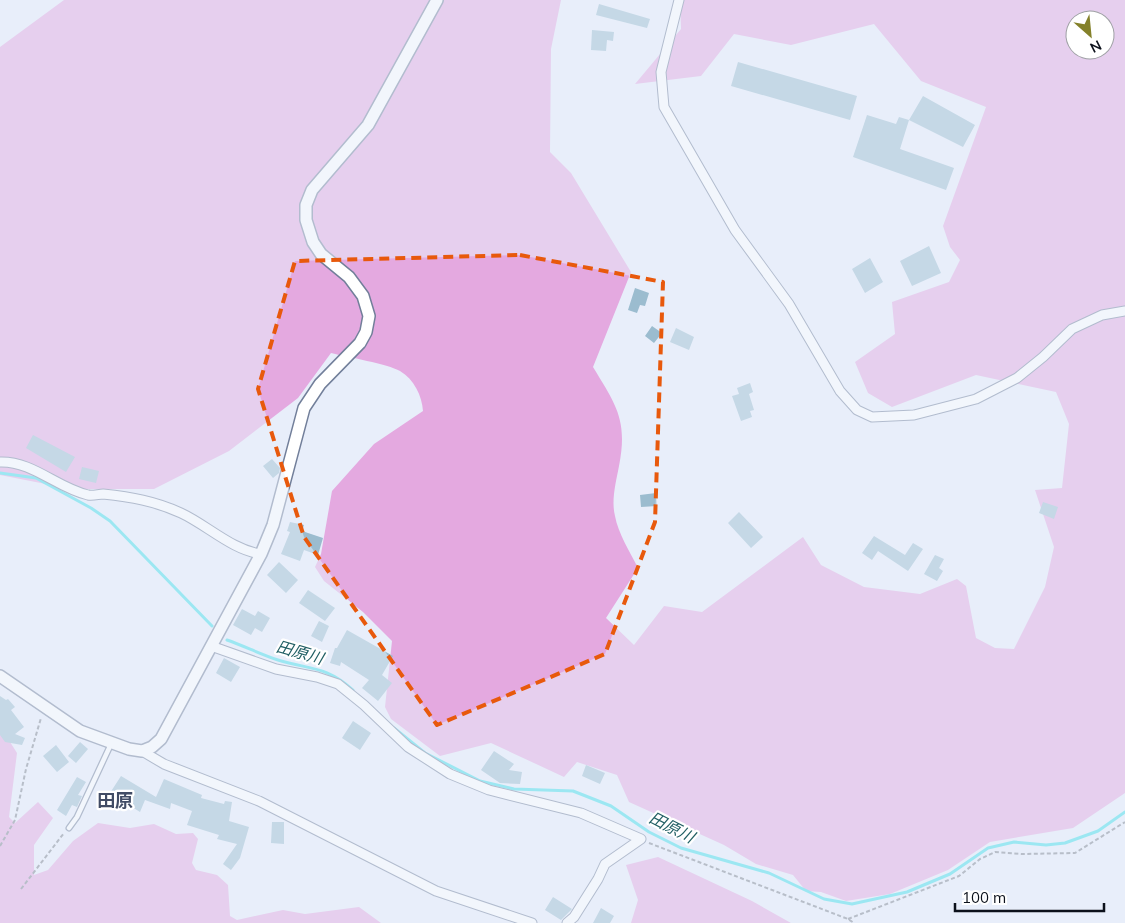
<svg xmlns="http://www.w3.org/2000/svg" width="1125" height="923" viewBox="0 0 1125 923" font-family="Mulish,'Noto Sans JP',sans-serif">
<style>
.green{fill:#e4a9e0;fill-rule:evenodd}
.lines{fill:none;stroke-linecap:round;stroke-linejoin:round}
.stream{stroke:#42dee9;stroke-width:3}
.building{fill:#9bbccf}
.service-casing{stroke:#727f9a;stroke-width:7}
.minor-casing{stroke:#727f9a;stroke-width:11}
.tertiary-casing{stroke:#727f9a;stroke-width:14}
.path{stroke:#7e848f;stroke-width:2;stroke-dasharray:4 2.5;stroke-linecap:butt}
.service{stroke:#fff;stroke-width:4.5}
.minor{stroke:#fff;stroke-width:9}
.tertiary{stroke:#fff;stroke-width:11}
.marked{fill:none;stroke:#e8590c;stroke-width:4;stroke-dasharray:10 6;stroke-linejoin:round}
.labels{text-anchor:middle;stroke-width:4.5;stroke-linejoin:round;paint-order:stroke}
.water-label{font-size:16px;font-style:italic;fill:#215f64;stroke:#fff}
.quarter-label{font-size:18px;font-weight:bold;fill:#414c65;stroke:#fff}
</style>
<rect width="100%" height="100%" fill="#e8eefa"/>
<path class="green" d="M64,0H561L551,49L550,152L571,173L631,272L593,367C616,405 628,420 619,466C616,482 611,500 615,516C618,533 630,552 638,568L606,618L634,645L664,606L702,612L803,537L821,565L864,587L920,594L957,579L966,586L976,638L995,648L1014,649L1045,587L1054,547L1035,490L1062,488L1069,424L1056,392L976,375L892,407L868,393L855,362L895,334L892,302L949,282L960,260L950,247L943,226L986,107L921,81L874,24L791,45L734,34L701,76L635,84L681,29L680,0H1125V793L1073,828L990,842L948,870L890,894L846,901L821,892L806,891L793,875L756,864L724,845L629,802L617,775L577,762L564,777L491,743L440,756L391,719L385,707L392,641L363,612L324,581L315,567L321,554L332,491L374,444L423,411C422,396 414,379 400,371C388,364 347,357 331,353L298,398L229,451L154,489H71L0,475V47ZM1075,20H1105V50H1075Z
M0,726L17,753L9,817L15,823L38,802L53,818L34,845V875L48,870L73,841L98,823L130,828L154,824L176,834L193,833L198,839L192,863L196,870L217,875L228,885L230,916L237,920L283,910L305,914L359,907L381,923H0Z
M658,857L752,901L791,923H631L638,900L626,865Z"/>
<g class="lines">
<path class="stream" d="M0,473L36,478L91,508L110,521L212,626
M227,640C244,646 260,654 278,660C310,670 325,665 353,690
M394,728L425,753L480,781L514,789L573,791L611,806L649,832L681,848L769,873L824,899L852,904L907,892L950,874L988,848L1014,842L1046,845L1065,843L1098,831L1125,812"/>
</g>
<path class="building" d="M599,4L650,19L647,28L596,15Z
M592,30L614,32L613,41L607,40L606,51L591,50Z
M738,62L857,96L850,120L731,86Z
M923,96L975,125L963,147L909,120Z
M867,115L896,124L899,117L909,120L900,149L954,168L946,190L853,157Z
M929,246L941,273L912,286L900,261Z
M870,258L883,282L865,293L852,269Z
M635,288L649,293L645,306L640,305L637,313L628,310Z
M652,326L662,333L654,343L645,336Z
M676,328L694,337L689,350L670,342Z
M750,383L753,392L749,394L754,410L750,411L752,417L741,421L732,396L739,394L737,388Z
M33,435L75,457L66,472L26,448Z
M272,459L280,468L279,473L273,478L263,466Z
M82,467L99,471L96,483L79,479Z
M656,493L657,506L641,507L640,495Z
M1043,502L1058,507L1054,519L1039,513Z
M739,512L763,537L751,548L728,523Z
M290,522L304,525L302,531L323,538L318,555L304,550L300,561L281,554L290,532L287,531Z
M874,536L905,555L913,543L923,549L908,571L878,551L872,560L862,553Z
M935,555L944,559L939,568L943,571L937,581L924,574Z
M279,562L298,580L286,593L267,575Z
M308,590L335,608L325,621L299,603Z
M242,609L255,616L258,611L270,618L262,632L255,628L251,635L233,625Z
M319,621L329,626L322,642L311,636Z
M347,630L393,656L382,675L392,683L378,701L362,688L369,680L341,662L340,666L330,663L335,648H337Z
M224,658L240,667L231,682L216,673Z
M0,696L6,700L8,699L15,707L11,710L24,727L15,734L25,738L22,745L5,742L0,735Z
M353,721L371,733L360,750L342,738Z
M80,742L88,749L76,763L68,756Z
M56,745L69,762L57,772L43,756Z
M494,751L514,764L509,770L522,772L520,784L500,783L481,770Z
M586,765L605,773L600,784L582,776Z
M121,776L156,797L164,779L202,795L201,798L224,804L225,801L232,802L229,821L249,827L240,858L231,870L223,864L237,844L217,839L219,835L187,825L192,811L171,803L170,809L145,800L140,812L110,793Z
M77,777L86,782L78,795L82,796L77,807L72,805L66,816L57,810Z
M272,822H284V844L271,843Z
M553,897L572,909L561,920L545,910Z
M601,908L614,916L610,923H593Z"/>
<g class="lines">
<defs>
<path id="service" d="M69,828L77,817L111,744"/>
<path id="minor" d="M679,0L661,72L664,107L735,230L789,304L840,391L857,410L872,417L914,415L976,399L1017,378L1043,357L1072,329L1102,315L1125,311
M0,462C33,461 57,488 88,495C93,496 99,494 103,494C131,497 155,501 181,513C207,525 232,550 261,554
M211,646L276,669L317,677L338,684L364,705L408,747L450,774L489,790L581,813L641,839L605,864L598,879L574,917L567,923
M142,751L164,764L259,801L436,891L532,923"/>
<path id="tertiary" d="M0,676L80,731L129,749L142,751L152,747L161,739L261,554L273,525L304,408L320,384L360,343L366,332L369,316L363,296L349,277L321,254L313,242L306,220V205L312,190L368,125L437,0"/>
</defs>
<use href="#service" class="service-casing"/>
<use href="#minor" class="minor-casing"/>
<use href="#tertiary" class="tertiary-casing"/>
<path class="path" d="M649,843L848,919L854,923
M0,846L15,820L26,769L41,718
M21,889L64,833
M848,919L959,876L980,859L995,852L1021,854L1075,853L1125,822"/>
<use href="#service" class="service"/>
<use href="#minor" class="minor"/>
<use href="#tertiary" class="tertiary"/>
</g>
<path d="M0 0H1125V923H0ZM520,255L663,282L655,522L605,654L437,725L304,537L258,389L295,261Z" fill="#e8eefa" fill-opacity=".55" fill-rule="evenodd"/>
<path class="marked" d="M520,255L663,282L655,522L605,654L437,725L304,537L258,389L295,261Z"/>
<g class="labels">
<g class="water-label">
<text transform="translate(300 652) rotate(16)" y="6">田原川</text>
<text transform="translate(672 827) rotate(27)" y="6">田原川</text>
</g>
<g class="quarter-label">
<text x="115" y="807">田原</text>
</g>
</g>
<g transform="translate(1090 35) rotate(153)"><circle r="24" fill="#ffffff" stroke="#9ea0a4"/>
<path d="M0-4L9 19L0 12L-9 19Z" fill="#84812a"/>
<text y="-8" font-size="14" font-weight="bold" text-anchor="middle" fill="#0c111b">N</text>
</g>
<path d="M955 903v8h149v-8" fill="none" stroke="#0c111b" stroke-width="2.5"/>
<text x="962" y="903" font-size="15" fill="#0c111b" stroke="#ffffff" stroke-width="4" paint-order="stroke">100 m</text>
</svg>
